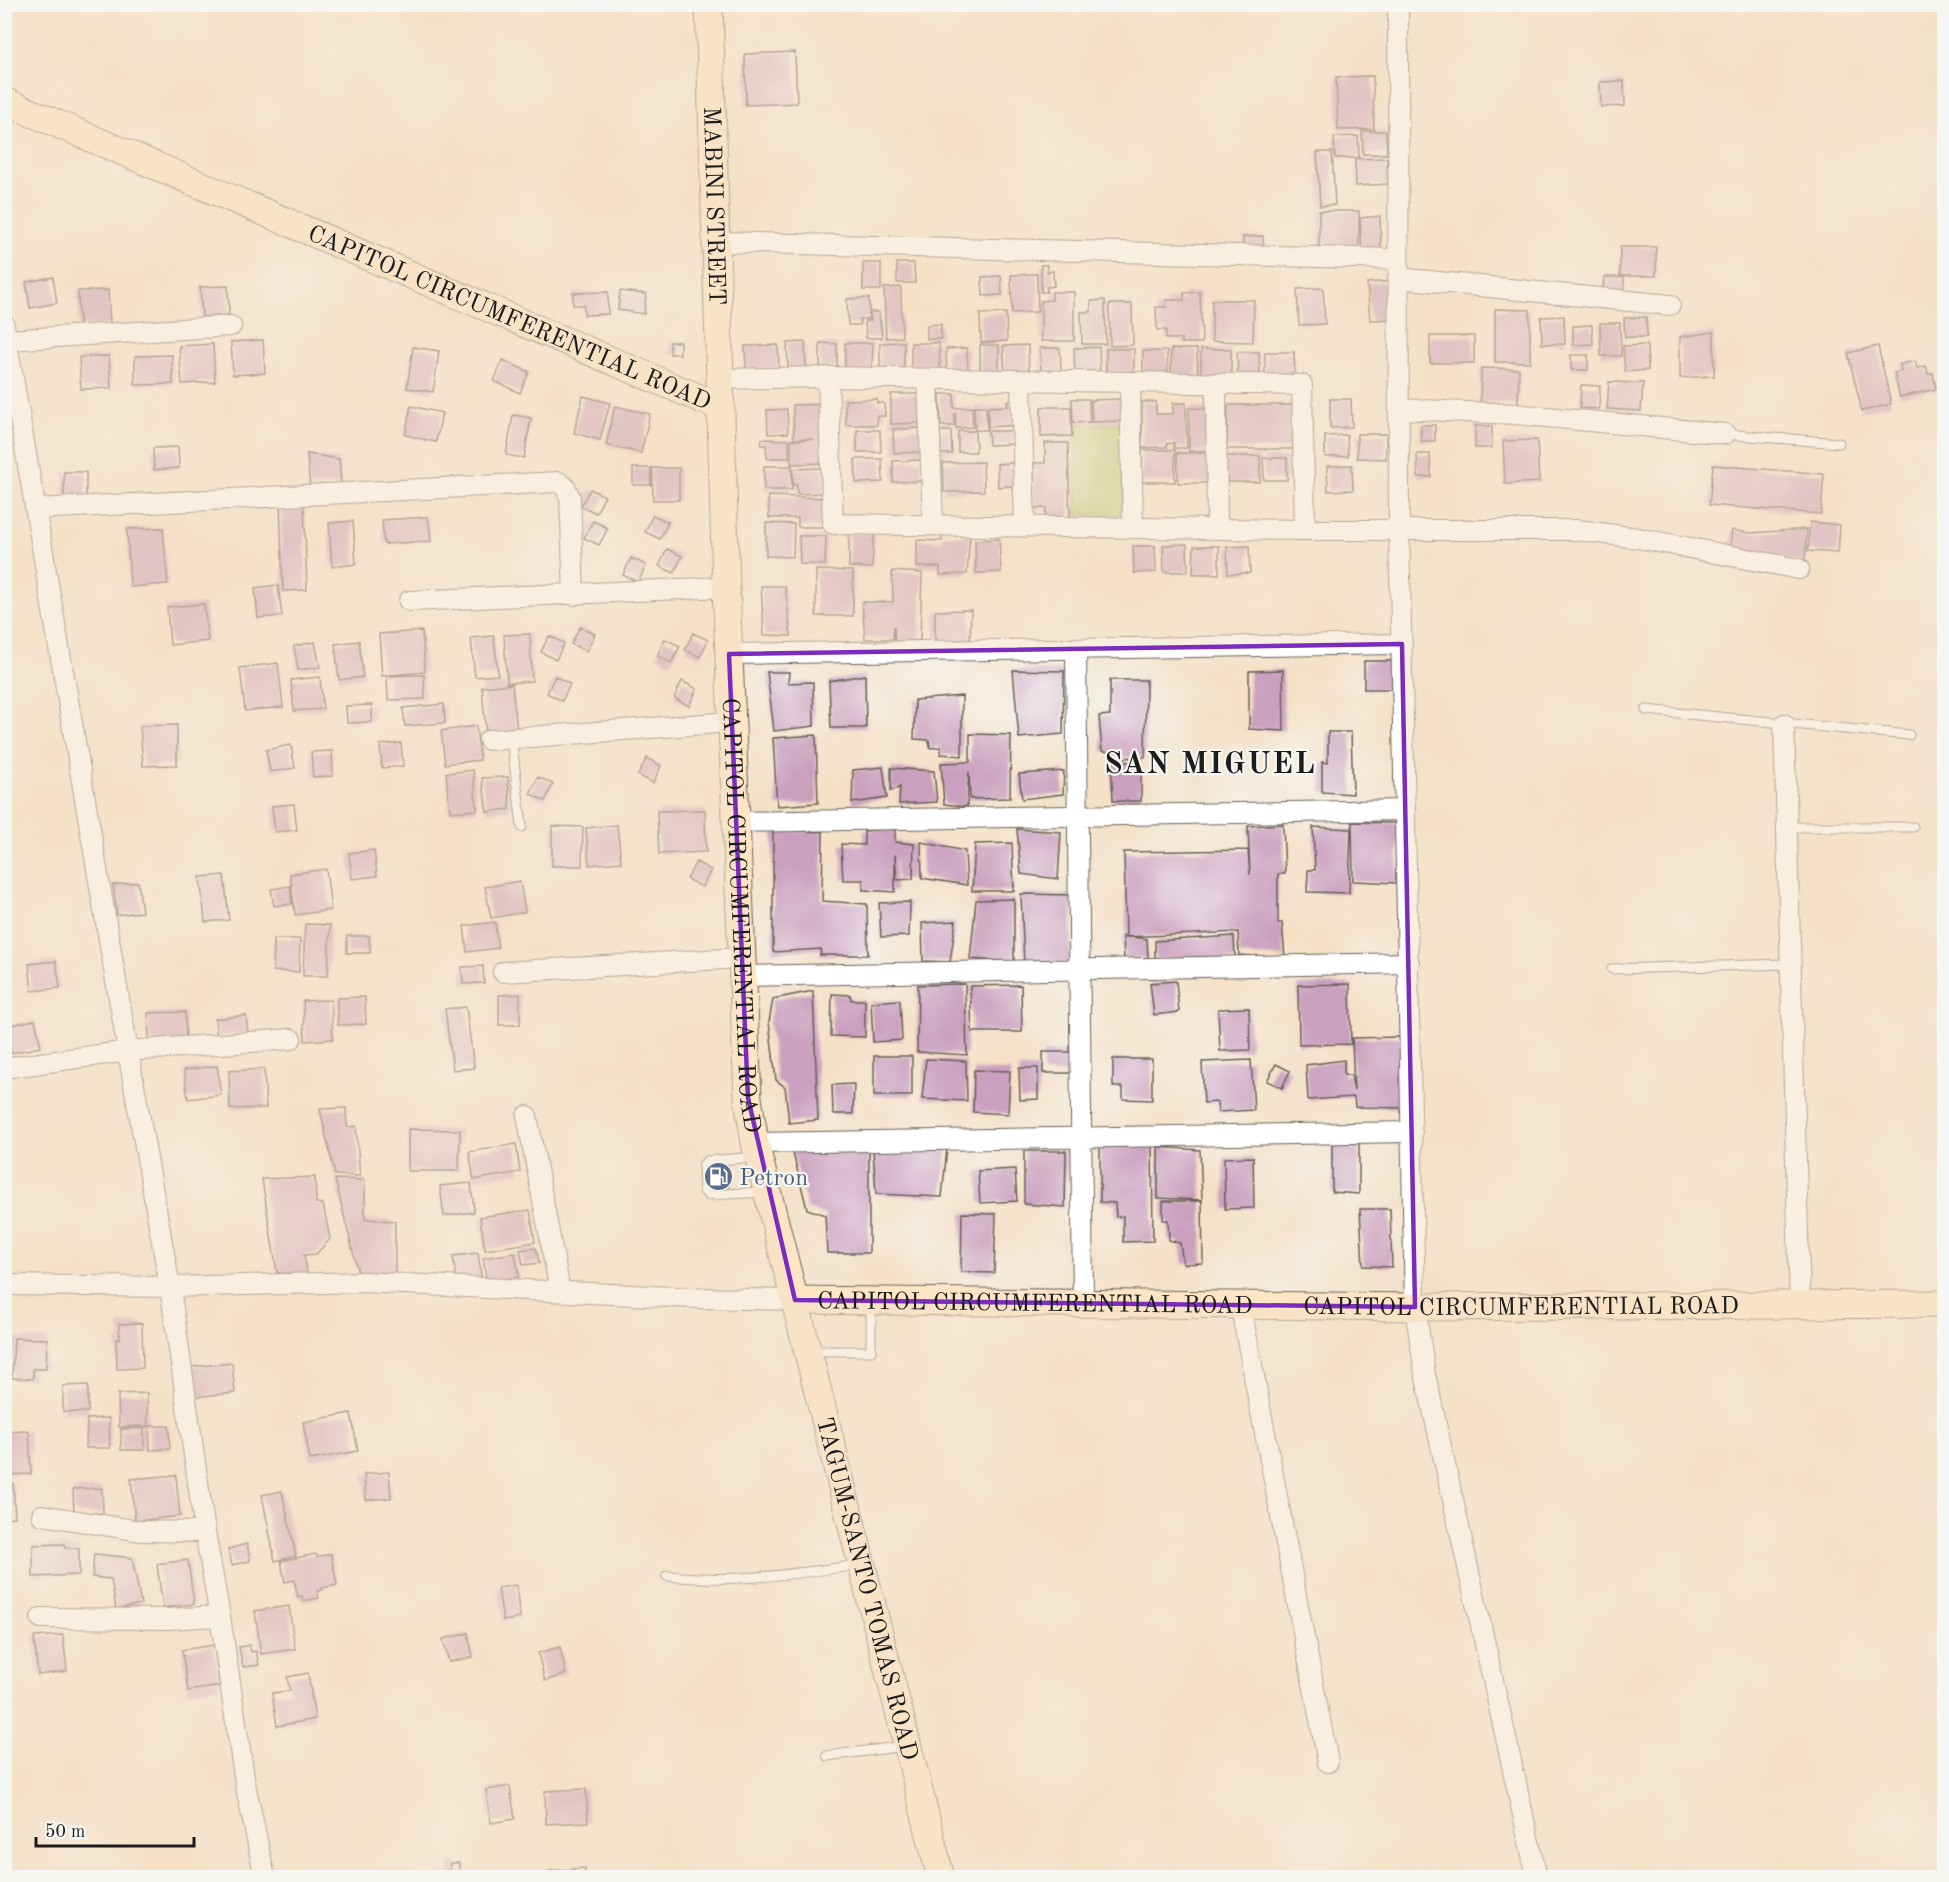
<svg xmlns="http://www.w3.org/2000/svg" width="1949" height="1882" viewBox="0 0 1949 1882" font-family="'Old Standard TT',serif">
<style>
.green{fill:#b3c66a;stroke:#687143;stroke-width:1.5}
.building{fill:#cba0bf}
.lines{fill:none;stroke-linecap:round;stroke-linejoin:round}
.service-casing{stroke:#686158;stroke-width:11}
.minor-casing{stroke:#686158;stroke-width:22}
.secondary-casing{stroke:#686158;stroke-width:29}
.service{stroke:#fff;stroke-width:9}
.minor{stroke:#fff;stroke-width:20}
.secondary{stroke:#fde5c5;stroke-width:27}
.marked{fill:none;stroke:#7b2cbf;stroke-width:4.5;stroke-linejoin:round}
.labels{text-anchor:middle;stroke-width:4.5;stroke-linejoin:round;paint-order:stroke}
.street-label{font-size:24px;fill:#1c1c1c;stroke:#f6f6f2}
.service-label{font-size:24px;fill:#4e5e75;stroke:#f6f6f2;text-anchor:start}
.district-label{font-size:30px;font-weight:bold;letter-spacing:1.5px;fill:#1c1c1c;stroke:#f6f6f2}
</style>
<rect width="100%" height="100%" fill="#f6f6f2"/>
<filter id="ink" filterUnits="userSpaceOnUse"><feTurbulence type="fractalNoise" baseFrequency=".0167" numOctaves="2"/><feDisplacementMap in="SourceGraphic" scale="12" xChannelSelector="R" yChannelSelector="G"/><feConvolveMatrix kernelMatrix="1 2 1 2 8 2 1 2 1" color-interpolation-filters="sRGB"/></filter>
<filter id="wash" filterUnits="userSpaceOnUse"><feTurbulence type="fractalNoise" baseFrequency=".008" numOctaves="4" result="noise"/><feDisplacementMap in="SourceGraphic" scale="24" xChannelSelector="R" yChannelSelector="G"/><feGaussianBlur stdDeviation="1.35" result="paint"/><feColorMatrix in="noise" values="0 0 0 0 0 0 0 0 0 0 0 0 0 0 0 0 0 1.4 0 .05"/><feComposite in="paint" operator="in"/></filter>
<g filter="url(#wash)">
<rect width="100%" height="100%" fill="#f4e1c8"/>
<path class="green" d="M1124,423V515H1076V424Z"/>
<g id="blocks">
<path class="building" d="M795,52L797,103L746,105L745,54Z
M1373,76L1374,129L1338,130L1336,77Z
M1624,81L1625,106L1601,107L1600,82Z
M1362,131H1386L1387,154H1363Z
M1358,136L1359,158H1335L1334,137Z
M1317,152H1332L1335,205L1320,206Z
M1387,158L1388,184L1356,186L1355,159Z
M1319,211H1359V252H1319Z
M1380,216L1381,252H1362L1360,218Z
M1263,236L1264,250L1243,251V237Z
M1620,247H1656V276H1620Z
M863,263H881V290H863Z
M897,263H914L915,283H897Z
M1041,265H1047V272L1053,271L1054,286L1047,287V292H1041Z
M1037,274L1038,312L1012,313L1011,275Z
M1001,276L1002,295L983,296L982,277Z
M53,277L57,303L30,308L26,282Z
M1604,277H1624V292H1603Z
M1393,281L1395,319L1370,320L1367,283Z
M228,286L229,315L202,317L200,287Z
M901,287L902,337L886,338L884,288Z
M1323,288L1325,324L1299,325L1297,289Z
M108,290L110,325L79,326L78,291Z
M620,291L646,294L644,314L618,310Z
M608,292V314L584,315V305H573V293Z
M1052,292H1074V341H1041V301L1052,300Z
M1200,292L1202,343H1182L1181,339H1166V330H1157L1156,307H1166V300H1184V293Z
M869,298V319H860V325H848L847,299Z
M1105,300L1106,344H1082L1081,312H1091V301Z
M1212,300H1254L1253,342L1212,341Z
M1109,304H1132L1133,345L1110,346Z
M1495,309L1530,310V362H1495Z
M870,312H879L882,338H866L865,321H871Z
M1006,313L1007,341L981,343L980,314Z
M1564,316L1565,344H1542L1541,317Z
M1646,317L1647,337H1625L1624,318Z
M1600,323H1620L1621,356H1601Z
M941,324V339H927V325Z
M1592,325L1593,344L1573,345V326Z
M1714,332V376L1680,378V337Z
M1430,336H1474V363H1430Z
M263,340L265,373L233,375L231,342Z
M670,342H680V354H670Z
M805,342L806,369H788L787,343Z
M904,342V368L880,369V343Z
M820,343L837,344V367H820Z
M845,343H873L872,372H845Z
M911,343H939L940,370L911,371Z
M213,344L215,382L182,384L179,346Z
M778,345L779,368L746,369L745,346Z
M980,345H999V375H980Z
M1028,345L1029,374L1005,375L1003,346Z
M1647,345L1648,370L1625,372L1623,346Z
M1878,346L1891,404L1862,411L1848,353Z
M413,347L439,351L433,392L407,388Z
M1099,347L1100,378H1075L1074,348Z
M967,348L968,374L947,375L946,349Z
M1040,348H1060L1061,373H1041Z
M1106,349H1134V373H1106Z
M1171,349H1197L1198,382H1171Z
M1201,349H1231V382H1201Z
M1143,351H1167L1168,377L1143,378Z
M1237,352H1259L1260,379H1238Z
M1265,352H1294L1295,380H1265Z
M172,355L173,384L135,385V356Z
M1571,355H1588V370H1571Z
M109,356L111,388L81,389L79,357Z
M503,360L529,372L520,393L494,381Z
M1915,361L1917,368L1926,366L1928,374L1933,373L1936,389L1900,397L1894,373L1901,371L1900,364Z
M1481,368L1519,369L1518,404L1480,402Z
M1609,382L1643,383L1641,411L1607,409Z
M1581,385L1600,386L1599,409L1580,408Z
M891,394H920L921,423L891,424Z
M940,394H954V408L972,407L973,427L956,428L955,413L954,426H941Z
M583,396L610,403L600,440L574,433Z
M877,399V403H884L885,416H877V425H846L845,400Z
M1072,399H1089L1090,422L1073,423Z
M1123,399L1124,421L1092,422L1091,400Z
M1330,399H1351L1352,427L1330,428Z
M1021,400V425L988,427V407L1008,406L1007,401Z
M1142,402H1156V414H1173V403H1186L1187,448H1174V443L1167,444V447L1142,448Z
M826,404L825,463L791,464V440L814,439H794L793,405Z
M1228,405H1294V449H1227Z
M411,406L442,413L436,442L405,435Z
M615,406L650,414L641,453L606,445Z
M974,406H986L987,430H975Z
M1041,407H1071L1072,436L1041,437Z
M1189,408L1216,409V451H1189Z
M787,409L788,433L768,434L767,410Z
M513,415L531,418L524,458L506,455Z
M1421,425H1435V441H1421Z
M1475,426H1492V448H1475Z
M921,428L922,452L894,453L893,429Z
M857,430H880L881,452H857Z
M940,431H951L952,454H941Z
M958,431H975L976,452H958Z
M988,431H1014V444L989,445Z
M1357,434H1386V459L1357,458Z
M1347,435L1348,456L1325,457V436Z
M762,439L789,440V458H767L766,445H761Z
M1537,440L1539,482L1505,484L1503,441Z
M1045,443H1068L1070,519L1046,520V508H1034V463H1045Z
M178,447L179,468L154,470L153,448Z
M1142,450H1175V482H1142Z
M1177,453H1210V483H1178Z
M307,454L339,459L341,484L310,487Z
M1417,454H1430L1431,477H1418Z
M1227,456H1260V482H1227Z
M1263,458H1287V480H1264Z
M855,459H882L883,482L856,483Z
M921,460L922,481L893,482V461Z
M983,462L984,491L944,492L943,463Z
M1022,462L1023,491H1013L1012,486L998,487L997,464Z
M1352,465L1353,490L1328,491L1327,466Z
M1713,465L1824,474L1821,514L1709,505Z
M764,466H792V490H764Z
M633,468H651V485H633Z
M652,468H679V500H653Z
M825,468L826,493L797,494V485H793V469Z
M64,472H86V500H64Z
M590,489L605,496L596,513L581,506Z
M768,496L825,498L827,527H798V518H769Z
M304,501L307,590L283,591L280,502Z
M653,515L668,522L660,539L645,532Z
M428,517L431,541L384,544L382,520Z
M353,521L356,564L332,567L329,523Z
M593,521L608,528L599,545L584,538Z
M1810,522L1840,525L1838,553L1808,551Z
M766,523L794,524L793,557L766,556Z
M163,528L168,584L130,587L127,529Z
M1807,529L1805,562L1729,552L1732,530L1750,533Z
M849,534H874L872,568L849,567Z
M942,535L970,536L967,574L940,575V567H917V540L942,541Z
M799,536H826L825,565L800,564Z
M999,539L1001,572L976,573L975,540Z
M1187,544L1188,572H1164L1163,545Z
M1133,546H1155L1156,572L1134,573Z
M1194,546H1219V574H1193Z
M1249,546L1250,573L1228,574L1227,547Z
M667,549L682,556L674,573L659,566Z
M631,558L646,565L638,582L623,575Z
M816,570L853,571V616H816Z
M892,571L922,573L920,640L895,643L894,626L893,639H865L862,602H893Z
M278,585L282,616L258,618L255,588Z
M761,586H785L791,636L764,635Z
M204,604L208,641L170,645L167,607Z
M971,610L970,641L935,644V611Z
M580,627L595,634L586,651L571,644Z
M422,631L425,672L382,676L379,634Z
M693,633L708,640L700,657L685,650Z
M530,634L532,681L507,683L504,635Z
M494,636L498,675L475,677L471,638Z
M549,636L564,643L556,660L541,652Z
M665,639L680,646L671,663L657,656Z
M359,641L363,677L339,680L335,644Z
M315,642L320,667L298,670L294,646Z
M1364,661H1393V689H1364Z
M278,663L283,707L245,711L240,668Z
M1013,670L1064,671L1063,734L1019,738Z
M1283,670L1284,731L1249,729V671Z
M767,672H789L788,683L813,682L814,726L774,731Z
M424,675L425,699L388,700L387,676Z
M865,675L866,728H831L829,681Z
M555,676L570,684L562,701L547,693Z
M320,677L323,709L294,711L291,680Z
M1110,680H1146L1145,757L1112,758L1111,752L1102,751L1099,716L1110,715Z
M682,681L697,689L689,706L674,698Z
M512,684L517,731L486,734L482,687Z
M962,696V756L941,754V747L930,748L929,740L914,739L915,700Z
M444,704L445,723L405,726L403,708Z
M372,705V722L347,723L346,706Z
M177,725V765L143,766L140,726Z
M476,726L480,760L445,764L441,731Z
M1328,732H1351L1353,794L1322,792V762L1328,763Z
M970,734L1011,735L1010,798L970,799L969,772L967,807L944,804L941,763L970,762Z
M816,735L818,803L777,806L773,738Z
M401,743L403,766L382,768L380,745Z
M291,745L295,768L270,772L266,750Z
M332,751L333,776L313,777L311,752Z
M647,758L661,766L653,783L638,775Z
M1141,761V801H1113L1111,763Z
M883,767L887,798L852,803L853,770Z
M891,768L934,771L937,802L899,804L900,787L891,791Z
M473,770L477,810L450,812L446,773Z
M1064,771L1063,794L1022,799L1019,774Z
M508,777L510,809L487,812L482,778Z
M538,777L553,784L545,801L530,794Z
M294,804L297,830L275,832L272,806Z
M705,810L706,852L659,854L657,811Z
M1352,822L1399,823L1397,883L1353,881Z
M1283,824L1285,874H1278V923H1282L1285,958L1239,955L1238,932L1126,937L1124,852L1248,850L1250,875L1248,826Z
M617,825L621,862L589,865L586,828Z
M552,826L583,827L582,866H552Z
M1313,827L1351,829L1349,893L1307,892L1308,870H1315Z
M895,828V842L914,844L913,879L897,880L895,854V892L863,890V880H843L841,844L864,845V831Z
M1017,829L1061,832L1058,879L1021,874Z
M773,830L823,832L822,901L867,904L868,955H820L821,949L773,952Z
M921,842L965,851L967,885L922,878Z
M1012,843L1014,891H972L975,844Z
M374,850L377,876L352,879L349,853Z
M696,862L711,870L702,887L687,879Z
M326,869L331,910L295,915L290,874Z
M224,875L229,920L205,922L200,877Z
M520,881L525,912L491,918L485,887Z
M138,882L142,912L117,915L113,885Z
M290,886L292,904L274,906L271,889Z
M1021,894L1073,895L1071,963L1024,965Z
M1014,899V962L970,959L976,900Z
M910,902L909,936L881,937L879,903Z
M956,921L950,962L923,961L922,923Z
M495,922L498,948L467,952L464,926Z
M305,924L330,925L328,976H303Z
M347,936H369L370,953H347Z
M1123,936L1147,939L1148,958L1124,959Z
M1234,936L1235,959H1155V941Z
M274,939H300L299,972L273,971Z
M56,961L60,988L32,991L29,964Z
M483,966L484,983L463,984L462,967Z
M1176,981L1179,1012L1154,1015L1150,983Z
M965,984L967,1055L917,1052L918,985Z
M1350,984L1351,1044L1299,1045L1298,985Z
M1021,985L1022,1032H972L970,986Z
M813,991L818,1120L789,1123L785,1087L776,1080L769,1022L773,999Z
M520,994V1025H499V995Z
M832,994L850,995L851,1000H865V1037L831,1036Z
M365,997L366,1024L338,1025L337,998Z
M331,1000L333,1039L305,1041L303,1001Z
M900,1000L902,1040L873,1042L871,1002Z
M466,1007L474,1068L453,1070L445,1009Z
M1249,1008L1250,1050L1220,1051L1218,1009Z
M185,1012L186,1042L149,1043L148,1013Z
M246,1015L248,1033L217,1037L215,1019Z
M35,1020L41,1047L11,1053L6,1026Z
M1401,1037L1404,1108L1355,1107L1354,1097L1308,1100L1306,1065L1344,1060V1075H1351L1354,1091L1352,1038Z
M1043,1052H1072L1071,1073H1043Z
M874,1056H912V1096H874Z
M926,1059L966,1061L967,1101L922,1099Z
M1113,1059H1152V1100L1123,1099V1087H1113Z
M1251,1060L1254,1110L1218,1112L1217,1102L1204,1103L1202,1062Z
M1276,1064L1290,1071L1282,1088L1267,1081Z
M217,1066L221,1095L188,1099L184,1070Z
M1019,1068H1038V1099L1020,1100Z
M264,1069L266,1108L230,1109L229,1071Z
M974,1070L1010,1071L1008,1114L973,1112Z
M854,1084L853,1114H833L832,1085Z
M346,1108L347,1127L356,1126L360,1176L335,1175L320,1109Z
M408,1129L460,1130L459,1171H408Z
M1152,1142L1153,1241L1123,1242V1216L1116,1217L1115,1203L1100,1202V1143Z
M1359,1142V1194L1332,1192V1143Z
M516,1144L520,1172L474,1180L469,1152Z
M1158,1147L1200,1150L1202,1200L1158,1198Z
M947,1148L942,1197L876,1194L873,1149Z
M792,1149H869V1253H827L825,1215L807,1209Z
M1024,1151H1066L1065,1207L1024,1204Z
M1253,1157L1254,1208L1225,1209L1224,1158Z
M728,1164L729,1188L708,1190L707,1166Z
M1015,1169L1017,1201L980,1203L978,1171Z
M315,1177L316,1203L323,1204L330,1239L316,1254L304,1255L307,1274L277,1273L262,1179Z
M335,1179L365,1180V1219L395,1221V1281L360,1280Z
M471,1183L474,1212L444,1216L440,1186Z
M1163,1201H1202L1203,1263L1183,1264L1180,1243L1169,1240L1168,1220H1163Z
M1360,1209H1390L1392,1267L1363,1266Z
M530,1210L535,1242L485,1250L480,1217Z
M962,1213L996,1214L994,1273L961,1272Z
M536,1248L539,1263L523,1265L520,1250Z
M478,1253L482,1283L457,1286L453,1256Z
M515,1253L519,1277L487,1282L483,1258Z
M142,1323L143,1368L117,1369L116,1339H120L119,1324Z
M14,1338L47,1339L46,1369H33V1379L12,1378Z
M232,1363L235,1393L192,1397L190,1367Z
M88,1385V1412H63V1386Z
M147,1393L148,1426L119,1427L118,1394Z
M351,1413L358,1451L310,1460L303,1422Z
M109,1418L110,1448H86L87,1419Z
M149,1426H169L170,1449L150,1450Z
M144,1428V1450H121V1429Z
M29,1431L31,1474L4,1475V1432Z
M389,1472L391,1498L366,1500L364,1474Z
M176,1475L180,1516L135,1521L131,1479Z
M13,1483L15,1517L4,1518V1484Z
M102,1488L103,1513L74,1514L73,1489Z
M282,1491L296,1556L275,1561L262,1495Z
M64,1544L65,1548H79V1575L33,1577V1545Z
M247,1544L250,1561L232,1565L228,1549Z
M94,1554L132,1558L141,1604L116,1609L111,1579L92,1577Z
M316,1554L317,1557L331,1554L337,1585L322,1588V1590L317,1591L319,1598L302,1601V1596L298,1597L294,1580L285,1582L281,1561Z
M188,1560L194,1604L163,1608L157,1564Z
M516,1585L520,1618L503,1621L498,1588Z
M289,1606L295,1649L261,1654L255,1611Z
M468,1633L473,1657L449,1662L443,1639Z
M63,1635L67,1671L38,1675L34,1637Z
M214,1645L220,1686L188,1691L182,1650Z
M249,1645L251,1652L256,1651L259,1665L243,1667L239,1647Z
M560,1647L566,1674L545,1681L538,1653Z
M308,1673L315,1719L277,1726L272,1693L290,1691L287,1677Z
M510,1786L515,1819L491,1823L486,1790Z
M586,1789L588,1822L546,1824L545,1791Z
M450,1863H459V1878H442V1873H450Z
M585,1868V1878H550L549,1871Z"/>
</g>
</g>
<g filter="url(#ink)">
<use href="#blocks" fill-opacity="0" stroke="#686158" stroke-width="1.5"/>
<g class="lines">
<defs>
<path id="service" d="M1725,434L1839,443
M1646,710L1909,735
M511,737L522,827
M1787,827H1913
M1612,969L1790,964
M756,1157L707,1161L703,1165L704,1191L708,1195L766,1192
M810,1351H871V1303
M667,1576C737,1583 791,1574 860,1565
M827,1756L906,1746"/>
<path id="minor" d="M1398,4L1399,529L1415,1307L1425,1374L1537,1878
M717,242L1398,259
M1398,278L1670,305
M4,325L128,1051L170,1287L205,1532L220,1616L245,1783L265,1878
M7,340L231,326
M828,377L833,524L1305,530H1577L1638,538L1799,569
M720,379L828,377L1302,385L1305,530
M928,379L933,525
M1021,381L1025,527
M1130,384L1133,528
M1216,384L1217,529
M1399,409L1515,414L1725,434
M36,509L558,482L565,487L570,497L574,595
M409,601L726,587
M1076,648L1083,1302
M729,654L1402,644
M1784,724L1800,1305
M489,740L731,722
M735,822L1405,810
M503,972L740,958
M741,976L1409,963
M4,1068L128,1051L291,1039
M527,1116L560,1291
M755,1143L1412,1132
M4,1285L170,1287L363,1282L695,1298L795,1300
M1240,1303L1328,1762
M42,1515L140,1531L205,1532
M41,1618L167,1619L220,1616"/>
<g id="secondary">
<path id="s1" d="M709,4L726,587L748,1098L755,1143L941,1878"/>
<path id="s2" d="M4,101L720,407"/>
<path id="s3" d="M795,1300L1415,1307L1944,1304"/>
</g>
</defs>
<use href="#service" class="service-casing"/>
<use href="#minor" class="minor-casing"/>
<use href="#secondary" class="secondary-casing"/>
<use href="#service" class="service"/>
<use href="#minor" class="minor"/>
<use href="#secondary" class="secondary"/>
</g>
</g>
<path d="M0 0H1949V1882H0ZM1402,644L1415,1307L795,1300L748,1098L729,654Z" fill="#f4e1c8" fill-opacity=".55" fill-rule="evenodd"/>
<path class="marked" d="M1402,644L1415,1307L795,1300L748,1098L729,654Z"/>
<defs>
<symbol id="fuel-disc" viewBox="-11 -11 22 22"><circle r="9.5" fill="#5c6f8a" stroke="#f6f6f2"/><path d="M-5.5-6h7V0h2V4h1.3V-2.5L3-4.5l.8-.8L6-3V5H2.5V1h-1V6h-7ZM-4.2-4.7v3.2H.2V-4.7Z" fill="#fff"/></symbol>
</defs>
<g fill-rule="evenodd">
<use href="#fuel-disc" x="702" y="1160" width="33" height="33"/>
</g>
<g class="labels">
<g class="street-label">
<text dy="8" stroke="none"><textPath href="#s1" startOffset="202">MABINI STREET</textPath></text>
<text dy="8" stroke="none"><textPath href="#s2" startOffset="550">CAPITOL CIRCUMFERENTIAL ROAD</textPath></text>
<text dy="8" stroke="none"><textPath href="#s1" startOffset="912">CAPITOL CIRCUMFERENTIAL ROAD</textPath></text>
<text dy="8" stroke="none"><textPath href="#s3" startOffset="240">CAPITOL CIRCUMFERENTIAL ROAD</textPath></text>
<text dy="8" stroke="none"><textPath href="#s3" startOffset="726">CAPITOL CIRCUMFERENTIAL ROAD</textPath></text>
<text dy="8" stroke="none"><textPath href="#s1" startOffset="1600">TAGUM-SANTO TOMAS ROAD</textPath></text>
</g>
<g class="service-label">
<text x="739" y="1185">Petron</text>
</g>
<g class="district-label">
<text x="1210" y="773">SAN MIGUEL</text>
</g>
</g>
<rect width="1949" height="1882" fill="none" stroke="#f6f6f2" stroke-width="24"/>
<path d="M36 1837v9h158v-9" fill="none" stroke="#1c1c1c" stroke-width="3"/>
<text x="45" y="1837" font-size="18" fill="#1c1c1c" stroke="#f6f6f2" stroke-width="4.5" paint-order="stroke">50 m</text>
</svg>
